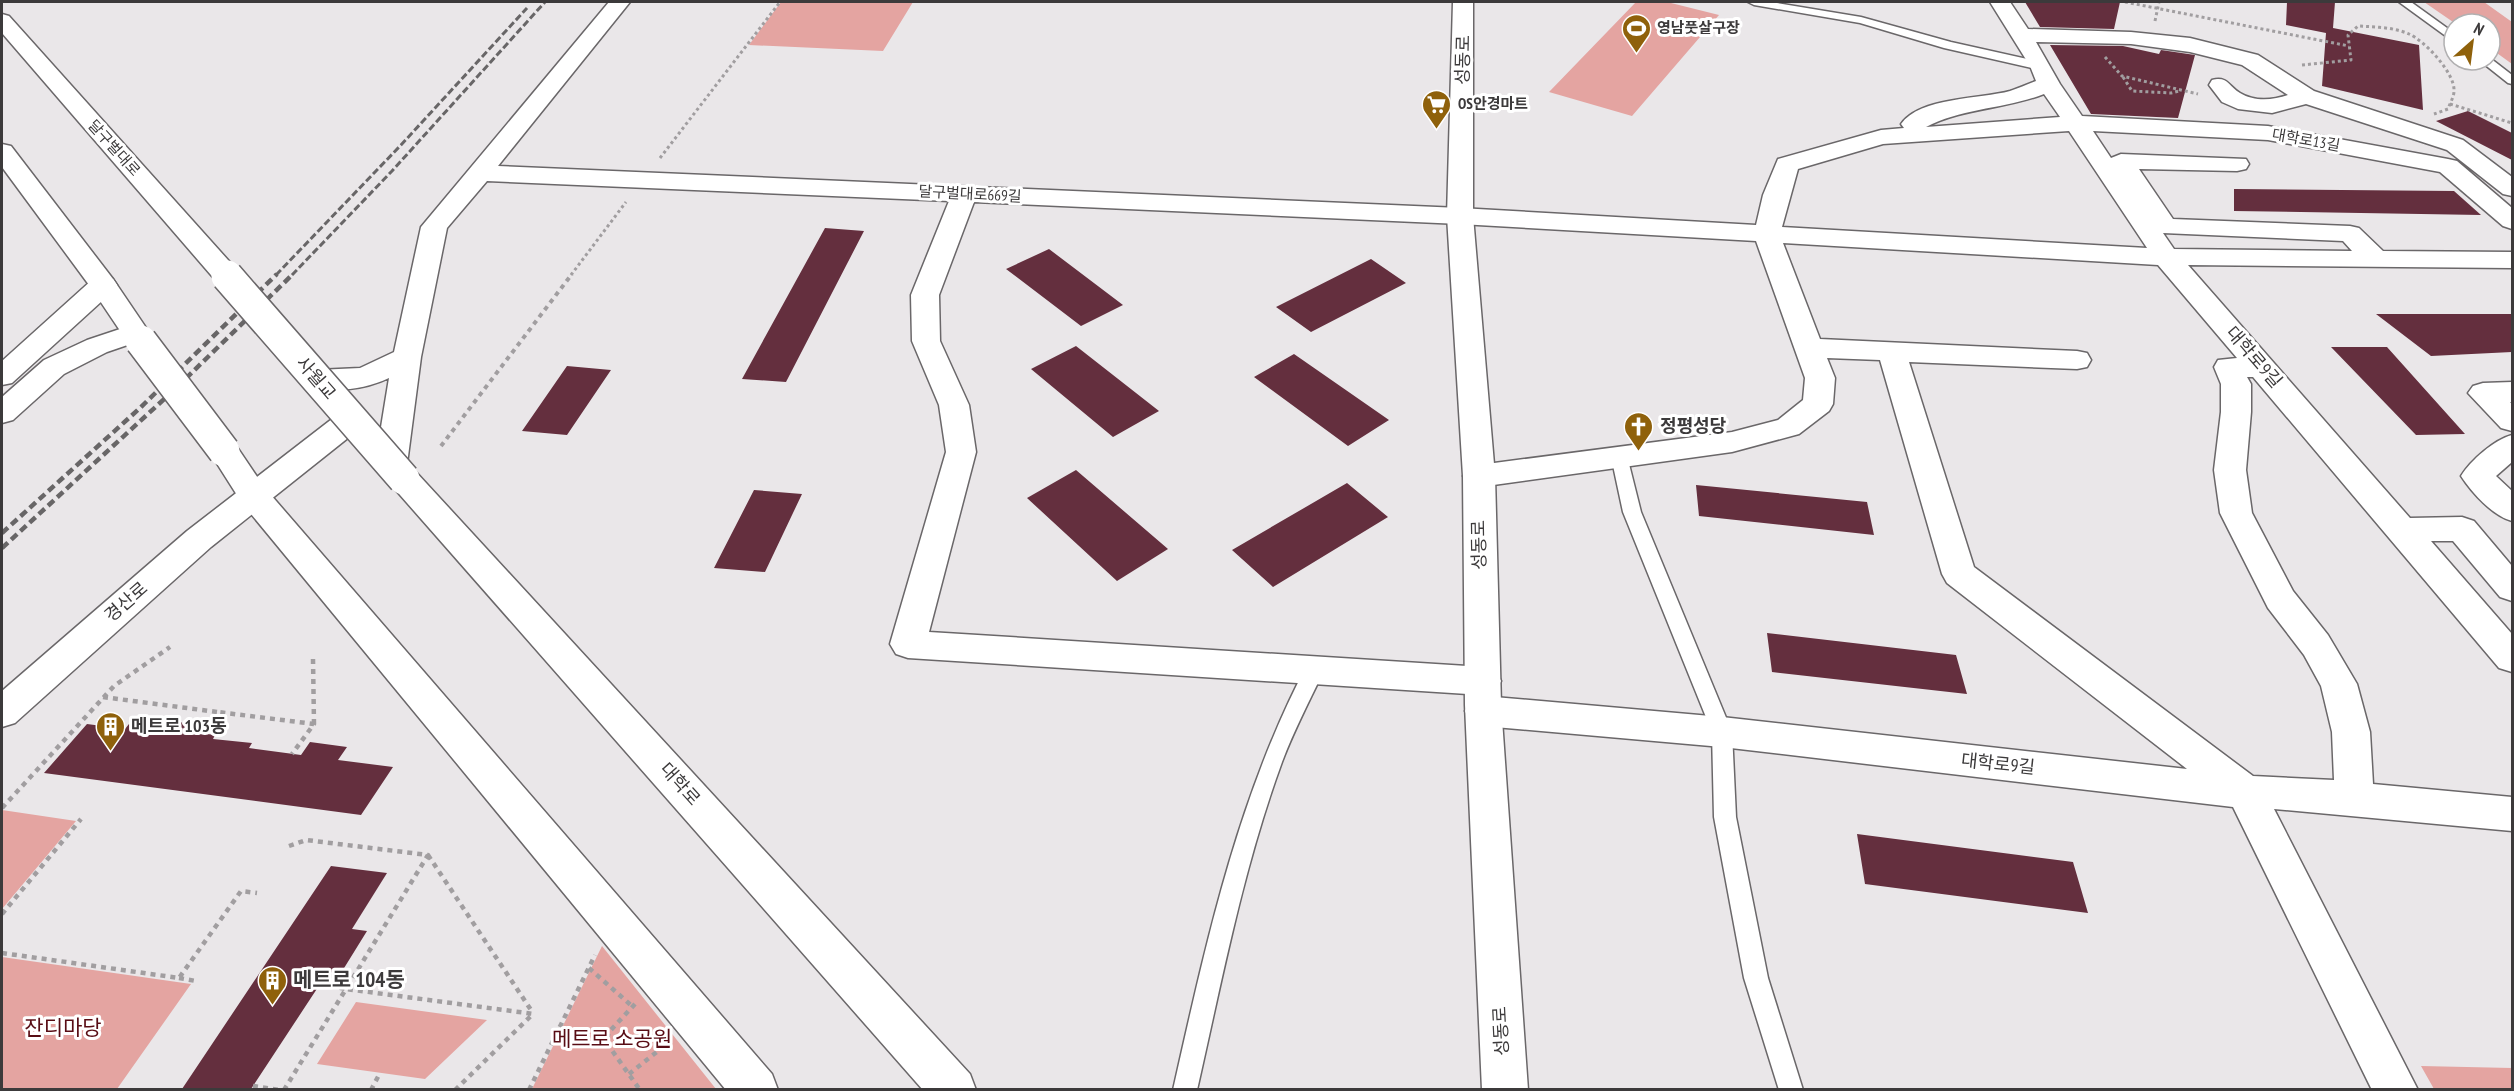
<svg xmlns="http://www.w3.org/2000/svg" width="2514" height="1091" viewBox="0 0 2514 1091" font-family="'PT Sans Narrow','Noto Sans KR',sans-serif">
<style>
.green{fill:#e4a4a1}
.building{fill:#642f3e}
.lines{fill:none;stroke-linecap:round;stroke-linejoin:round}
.service-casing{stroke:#6a6769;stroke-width:3}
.minor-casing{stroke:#6a6769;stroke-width:3}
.tertiary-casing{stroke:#6a6769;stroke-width:3}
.primary-casing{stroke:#6a6769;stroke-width:3}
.path-far2{stroke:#a19ea0;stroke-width:3;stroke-dasharray:3 3;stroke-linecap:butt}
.path-far1{stroke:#a19ea0;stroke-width:4;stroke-dasharray:4.5 4.5;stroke-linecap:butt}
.path{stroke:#a19ea0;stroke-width:4.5;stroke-dasharray:5 5;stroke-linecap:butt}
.service{fill:#fff;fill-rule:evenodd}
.minor{fill:#fff;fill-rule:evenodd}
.tertiary{fill:#fff;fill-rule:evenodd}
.primary{fill:#fff;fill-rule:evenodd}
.rail-far1{stroke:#686667;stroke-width:3;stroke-dasharray:7 3;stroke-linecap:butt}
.rail{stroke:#686667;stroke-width:4.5;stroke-dasharray:8 4.5;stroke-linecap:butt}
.primary-bridge-casing{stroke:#6a6769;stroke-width:34;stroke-linecap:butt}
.primary-bridge{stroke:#fff;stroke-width:31}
.labels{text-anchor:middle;stroke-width:6;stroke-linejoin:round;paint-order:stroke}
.far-poi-label{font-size:15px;font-weight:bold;fill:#3c3a3b;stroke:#fff;text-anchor:start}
.far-street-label{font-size:15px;fill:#3c3a3b;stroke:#fff}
.street-label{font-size:18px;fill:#3c3a3b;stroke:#fff}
.poi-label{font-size:18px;font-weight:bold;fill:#3c3a3b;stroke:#fff;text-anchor:start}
.near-poi-label{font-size:21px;font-weight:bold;fill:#3c3a3b;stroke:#fff;text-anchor:start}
.near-park-label{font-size:21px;fill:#580c14;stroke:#fff}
</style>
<rect width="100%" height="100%" fill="#eae7e9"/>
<path class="green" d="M781,2H913L883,51L749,45Z
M1636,2H1667L1719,15L1632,116L1549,92Z
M2424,2H2484L2512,22V64L2490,48V24H2456Z
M2,810L76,821L2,909Z
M602,946L716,1089H532Z
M2,957L191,984L117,1089H2Z
M356,1002L487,1020L425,1079L317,1064Z
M2421,1066L2512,1068V1089H2434Z"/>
<path class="building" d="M2025,2H2120L2114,29L2040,27Z
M2287,2H2335L2333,28L2419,45L2423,110L2322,86L2326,33L2286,25Z
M2050,45L2123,46L2159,54L2161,50L2195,55L2178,118L2091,114Z
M2468,111L2512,133V160L2436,121Z
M2234,189L2454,191L2481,215L2234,211Z
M825,228L864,231L786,382L742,379Z
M1049,249L1123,305L1081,326L1006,269Z
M1371,259L1406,283L1311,332L1276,307Z
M2376,314H2512V352L2431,356Z
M1076,346L1159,411L1113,437L1031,369Z
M2331,347H2387L2465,434L2416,435Z
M1294,354L1389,420L1348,446L1254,377Z
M567,366L611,370L567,435L522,431Z
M1076,470L1168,549L1117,581L1027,498Z
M1347,483L1388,517L1273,587L1232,550Z
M1696,485L1867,502L1874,535L1699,516Z
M754,490L802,494L765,572L714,568Z
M1767,633L1956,655L1967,694L1772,672Z
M160,719L198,725L192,732L215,735L213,739L252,743L249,748L301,755L310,742L347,747L338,760L393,767L361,815L44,773L87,724L125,729L129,724L153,728Z
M1857,834L2073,862L2088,913L1865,884Z
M331,866L387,873L352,929L367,931L341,973L328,972L251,1089H182Z"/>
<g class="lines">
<defs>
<path id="service" d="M1748,2H1771L1861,17L1951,42L2045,63L2047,66L2041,70L1944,48L1860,23L1754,5Z
M2399,2H2411L2454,33V42Z
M2490,58L2512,75V84L2508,83L2479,60H2490Z
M1619,450L1625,452L1627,456L1641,512L1732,732L1736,817L1768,978L1803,1090H1779L1744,978L1714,817L1712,732L1623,512L1611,456L1613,452Z
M1314,662L1321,665L1324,670C1310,700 1294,730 1282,762C1243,868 1222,980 1197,1090H1173C1206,944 1237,798 1307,665Z"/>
<path id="minor" d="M609,2H630L498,166L1460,208L1756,225L1763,195L1778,159L1881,130L1904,128L1901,124C1920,97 1981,99 2010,91C2019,88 2028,84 2036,81L2030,66L1990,2H2010L2028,29L2131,32L2190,38L2258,55L2314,91L2463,140L2512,177V196L2503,194L2447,150L2306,104L2272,113L2238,109L2222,102L2209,85L2212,80C2228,76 2228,86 2240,93C2255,102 2273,100 2288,95L2242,65L2190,52L2131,44L2036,42L2060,84L2082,116L2268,126L2448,159L2457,161L2512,208V229L2503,226L2440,172L2268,140L2093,131L2111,158L2121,154L2246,159L2249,164L2246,169L2237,171L2139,169L2173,219L2350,226L2359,228L2383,251L2512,252V268L2188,265L2410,518L2462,517L2474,521L2512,566V601L2500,597L2453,541H2431L2512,634V672L2499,668L2253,377H2247L2251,384V412L2246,470L2252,513L2293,591L2328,635L2357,684L2370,732L2373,784L2512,797V831L2274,809L2418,1090H2372L2233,807L1722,747L1483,726L1470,722L1465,711L1470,700L1483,696L1722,717L2187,769L1947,583L1942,574L1880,360L1827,358L1835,378L1833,404L1829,411L1799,434L1732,452L1479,487L1468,484L1463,476L1468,468L1479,465L1732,432L1778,420L1803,400L1805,378L1756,241L1460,224L974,202L939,295L940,341L969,405L976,452L929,632L1483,667L1496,671L1501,681L1496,691L1483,695L908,658L896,654L890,644L946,452L939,405L912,341L911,295L949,201L487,181L447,228L421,357L407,464L402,472L391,475L380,472L375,464L389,378C364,390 334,393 307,386L302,379L307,372L317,370L360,368L394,352L421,227ZM2044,94L2060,117L1926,127C1962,108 2006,109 2044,94ZM2069,131L2147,248L1782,227L1798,169L1883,144ZM2163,233L2343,241L2352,251L2174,249ZM1783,243L2158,265L2237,358L2218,360L2214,367L2221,384V412L2214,470L2220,513L2268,608L2304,655L2321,686L2332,732L2334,780L2253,776L1974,567L1909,362L2077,369L2087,367L2091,360L2087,353L2077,351L1820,339Z
M103,277L113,279L117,285L113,291L12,383L2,385V361L93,279Z
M135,324L145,327L149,333L145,339L107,352L64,374L13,420L2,423V397L44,360L87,340Z
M2512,382V402H2510L2512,404V431L2501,428L2468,393L2473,386L2483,383Z
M2512,435V462L2496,476L2512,491V521C2493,516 2472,493 2461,476C2471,460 2494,440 2512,435Z"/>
<path id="tertiary" d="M1453,2H1473V216L1495,476L1501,705L1528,1090H1482L1465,705L1463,476L1447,216Z
M352,409L363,412L367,419L363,426L211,547L15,723L2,727V691L187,531L341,412Z"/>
<path id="primary" d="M2,14L9,16L237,270L240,276L237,282L227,284L217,282L2,33Z
M2,144L11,146L113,279L155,341L151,347L141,350L131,347L92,289L2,167Z
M224,440L235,444L264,487L772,1074L778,1090H726L242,503L209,451L213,444Z
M404,468L415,471L970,1074L976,1090H923L393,487L388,479L393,471Z"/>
</defs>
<use href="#service" class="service-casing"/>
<use href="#minor" class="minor-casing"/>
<use href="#tertiary" class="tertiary-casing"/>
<use href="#primary" class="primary-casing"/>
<path class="path-far2" d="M2125,2L2349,46
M2155,21L2159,2
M2105,57L2122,76L2198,94
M2302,65L2351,60L2348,35L2358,26C2375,27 2393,27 2409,34C2425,41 2455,73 2454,91C2454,97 2450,103 2448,109L2434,114
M2123,77L2132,91L2171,93L2179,91
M2450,104L2512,123
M660,158L780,2
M571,275L626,202"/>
<path class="path-far1" d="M441,446L572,274"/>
<path class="path" d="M313,659L314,724
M103,697L217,712
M200,733L218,712L314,724L292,754
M2,808L114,686L170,647
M289,846L306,840L428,855L346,989L534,1014
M428,855L533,1013
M2,914L81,819
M2,953L179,978L241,891L257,893
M589,968L633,1007
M179,978L196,981
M635,1004L609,1032L606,1042L640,1090
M629,1074L668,1043
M253,1086L280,1090
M284,1090L346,989L319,984
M371,1090L380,1073
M455,1090L533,1014
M529,1090L595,955"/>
<use href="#service" class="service"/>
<use href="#minor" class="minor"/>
<use href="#tertiary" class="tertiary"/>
<use href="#primary" class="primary"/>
<path class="rail-far1" d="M276,275L401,145L527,8
M292,275L392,171L545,2"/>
<path class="rail" d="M2,533L140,408L277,274
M2,548L174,390L293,274"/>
<defs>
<path id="primary-bridge" d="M227,276L404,479
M141,341L224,451"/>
</defs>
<use href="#primary-bridge" class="primary-bridge-casing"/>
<use href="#primary-bridge" class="primary-bridge"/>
</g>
<defs>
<symbol id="stadium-pin" viewBox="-11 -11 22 30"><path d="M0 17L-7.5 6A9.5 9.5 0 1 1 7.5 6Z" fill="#8f610b" stroke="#fff"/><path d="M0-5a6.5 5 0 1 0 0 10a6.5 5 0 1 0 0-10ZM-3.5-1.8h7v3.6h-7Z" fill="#fff"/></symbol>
<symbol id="supermarket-pin" viewBox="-11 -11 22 30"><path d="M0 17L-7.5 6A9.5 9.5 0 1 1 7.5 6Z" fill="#8f610b" stroke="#fff"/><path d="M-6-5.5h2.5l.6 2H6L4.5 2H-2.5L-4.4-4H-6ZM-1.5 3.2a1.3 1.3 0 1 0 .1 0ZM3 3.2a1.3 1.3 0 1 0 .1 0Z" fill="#fff"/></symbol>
<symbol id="church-pin" viewBox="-11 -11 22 30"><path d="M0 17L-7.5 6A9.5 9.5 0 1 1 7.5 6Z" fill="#8f610b" stroke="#fff"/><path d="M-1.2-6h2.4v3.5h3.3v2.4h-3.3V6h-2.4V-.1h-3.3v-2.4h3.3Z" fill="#fff"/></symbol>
<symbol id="building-pin" viewBox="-11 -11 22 30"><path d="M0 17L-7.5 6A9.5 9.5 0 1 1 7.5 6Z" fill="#8f610b" stroke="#fff"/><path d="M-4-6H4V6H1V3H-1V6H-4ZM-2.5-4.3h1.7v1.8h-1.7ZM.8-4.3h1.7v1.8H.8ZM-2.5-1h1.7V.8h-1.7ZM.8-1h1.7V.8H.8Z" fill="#fff"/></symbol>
</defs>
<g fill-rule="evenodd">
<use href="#stadium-pin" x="1620" y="12" width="33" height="45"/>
<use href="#supermarket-pin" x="1420" y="88" width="33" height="45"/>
<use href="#church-pin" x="1622" y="410" width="33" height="45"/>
<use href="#building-pin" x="94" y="710" width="33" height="45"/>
<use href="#building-pin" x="256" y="964" width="33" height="45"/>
</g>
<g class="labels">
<g class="far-poi-label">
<text x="1657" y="33">영남풋살구장</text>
<text x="1458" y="109">OS안경마트</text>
</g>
<g class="far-street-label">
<text transform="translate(2306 140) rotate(10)" y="5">대학로13길</text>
<text transform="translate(114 148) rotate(48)" y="5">달구벌대로</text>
<text transform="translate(970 194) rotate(3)" y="5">달구벌대로669길</text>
</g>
<g class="street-label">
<text transform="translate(1463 60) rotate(-89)" y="6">성동로</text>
<text transform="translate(2254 357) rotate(49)" y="6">대학로9길</text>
<text transform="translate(316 378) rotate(49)" y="6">사월교</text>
<text transform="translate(1479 545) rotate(-91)" y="6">성동로</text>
<text transform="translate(126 602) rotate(-41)" y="6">경산로</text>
<text transform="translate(1998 764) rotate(6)" y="6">대학로9길</text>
<text transform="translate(680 784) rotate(48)" y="6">대학로</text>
<text transform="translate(1501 1031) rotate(-93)" y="6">성동로</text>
</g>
<g class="poi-label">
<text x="1660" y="432">정평성당</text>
<text x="131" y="732">메트로 103동</text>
</g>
<g class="near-poi-label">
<text x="293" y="987">메트로 104동</text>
</g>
<g class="near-park-label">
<text x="63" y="1035">잔디마당</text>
<text x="612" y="1046">메트로 소공원</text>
</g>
</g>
<rect width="2514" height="1091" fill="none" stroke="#3c3a3b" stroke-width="6"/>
<g transform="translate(2472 42) rotate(28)"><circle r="28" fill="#ffffff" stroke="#b1b0b1" stroke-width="1.5"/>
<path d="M0-4.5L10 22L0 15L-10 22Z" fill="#8f610b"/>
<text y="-9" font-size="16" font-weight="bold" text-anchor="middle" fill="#3c3a3b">N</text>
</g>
</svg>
